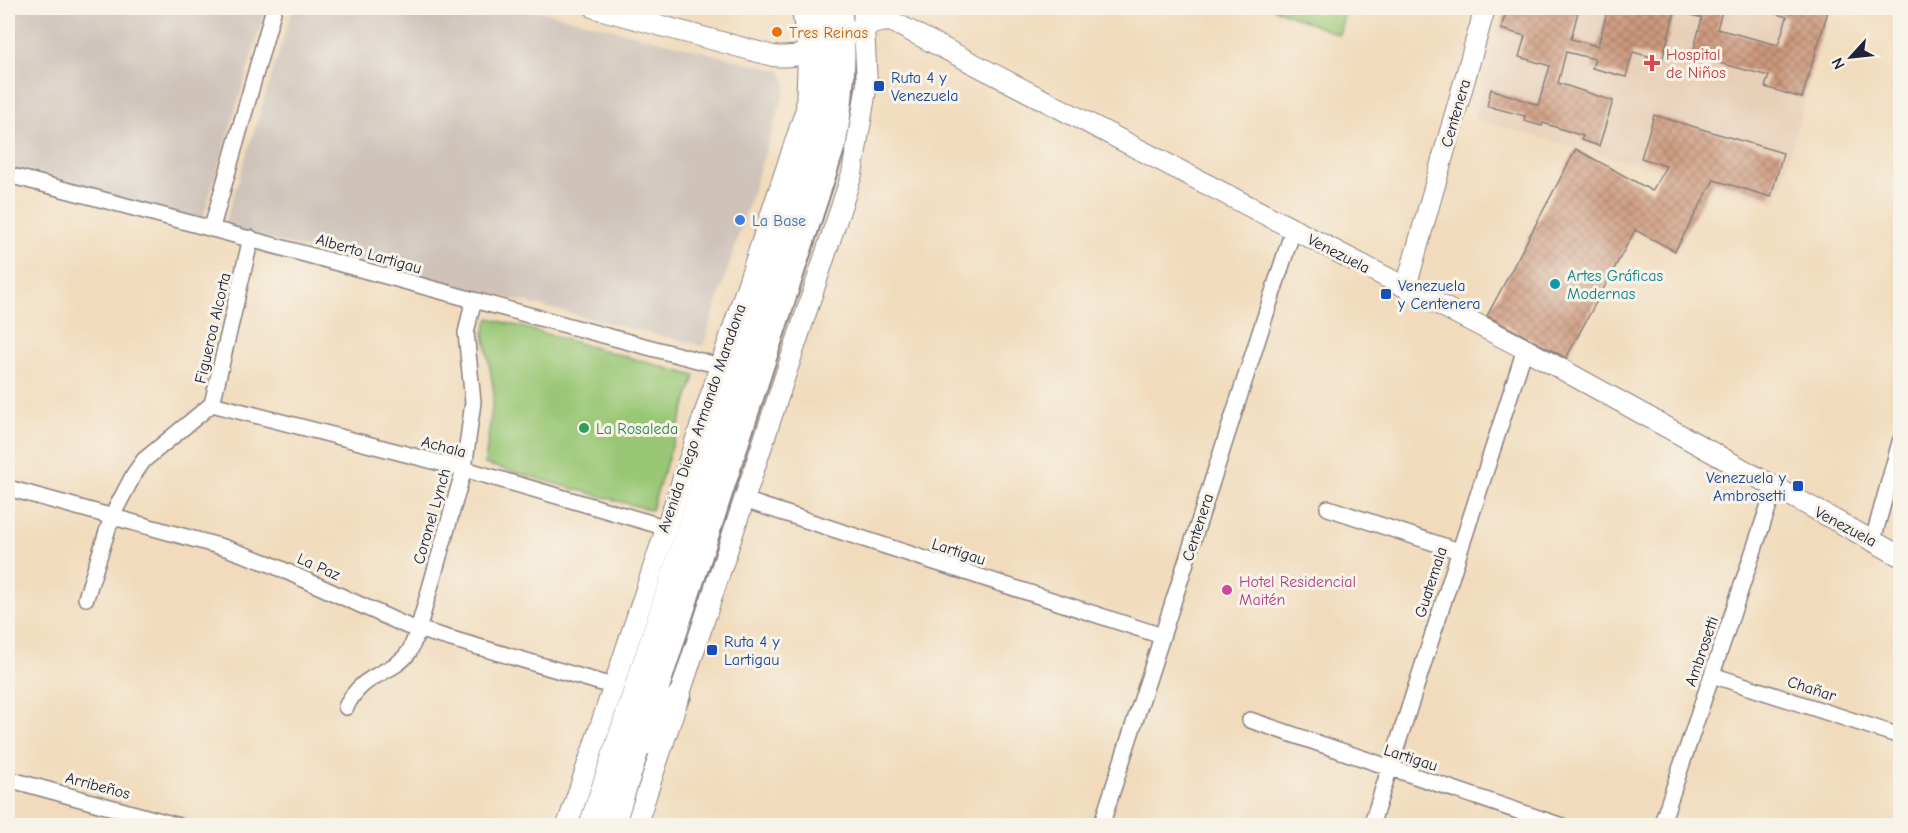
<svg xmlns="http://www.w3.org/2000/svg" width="1908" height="833" viewBox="0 0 1908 833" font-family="'Comic Neue',sans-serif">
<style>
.built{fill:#e8cfb7}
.industrial{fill:#cec2b9}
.pitch{fill:#99c775;stroke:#5e7458;stroke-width:1.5}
.building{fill:url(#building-cross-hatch)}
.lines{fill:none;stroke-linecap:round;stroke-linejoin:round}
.street-casing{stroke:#8a7e7c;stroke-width:18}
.secondary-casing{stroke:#8a7e7c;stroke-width:22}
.primary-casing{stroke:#8a7e7c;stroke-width:26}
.street{stroke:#fff;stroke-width:15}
.secondary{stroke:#fff;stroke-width:20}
.primary{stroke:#fff;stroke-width:22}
.food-dot{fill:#e8710a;stroke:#f7f3e8;stroke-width:2}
.health-dot{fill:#e0444e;stroke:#f7f3e8;stroke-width:2}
.transit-dot{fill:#1a4fb4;stroke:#f7f3e8;stroke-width:2}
.shop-dot{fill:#3f7fe0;stroke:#f7f3e8;stroke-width:2}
.culture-dot{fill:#0f9aa8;stroke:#f7f3e8;stroke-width:2}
.leisure-dot{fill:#2e9e5b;stroke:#f7f3e8;stroke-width:2}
.hotel-dot{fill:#d1479c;stroke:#f7f3e8;stroke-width:2}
.labels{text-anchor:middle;stroke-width:6;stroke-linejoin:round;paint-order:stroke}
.food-label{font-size:16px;fill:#c56008;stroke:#f7f3e8;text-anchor:start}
.health-label{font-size:16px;fill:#be3a42;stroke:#f7f3e8;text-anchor:start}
.transit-label{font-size:16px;fill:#164399;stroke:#f7f3e8;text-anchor:start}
.street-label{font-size:16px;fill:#22223b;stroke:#f7f3e8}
.shop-label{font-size:16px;fill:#366cbe;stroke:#f7f3e8;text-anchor:start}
.culture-label{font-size:16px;fill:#0d838f;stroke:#f7f3e8;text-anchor:start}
.leisure-label{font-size:16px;fill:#27864d;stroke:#f7f3e8;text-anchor:start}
.hotel-label{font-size:16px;fill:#b23c85;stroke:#f7f3e8;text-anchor:start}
</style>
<defs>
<pattern id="building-cross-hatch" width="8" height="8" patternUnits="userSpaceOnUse" patternTransform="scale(1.5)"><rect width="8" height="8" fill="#cd987c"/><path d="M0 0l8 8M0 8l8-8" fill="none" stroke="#a67c67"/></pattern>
</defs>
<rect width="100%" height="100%" fill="#f7f3e8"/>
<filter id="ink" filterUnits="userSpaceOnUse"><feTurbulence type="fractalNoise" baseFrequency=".0167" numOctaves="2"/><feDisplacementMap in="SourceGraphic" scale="12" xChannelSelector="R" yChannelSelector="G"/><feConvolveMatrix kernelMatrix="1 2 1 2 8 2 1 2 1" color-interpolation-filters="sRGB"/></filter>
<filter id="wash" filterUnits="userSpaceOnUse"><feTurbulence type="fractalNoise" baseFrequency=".008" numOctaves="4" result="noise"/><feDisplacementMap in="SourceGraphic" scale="24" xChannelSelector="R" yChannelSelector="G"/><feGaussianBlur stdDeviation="1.35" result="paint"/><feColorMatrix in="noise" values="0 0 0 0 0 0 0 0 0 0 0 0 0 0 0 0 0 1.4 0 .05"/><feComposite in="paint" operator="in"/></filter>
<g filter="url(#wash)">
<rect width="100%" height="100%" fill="#f1dbbc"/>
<path class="built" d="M1505,8H1830L1776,203L1474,119Z"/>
<path class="industrial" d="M8,8H266L203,218L197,221L8,170Z
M293,8H528L781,71L787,84L703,346L229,230L224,226Z"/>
<path class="pitch" d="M1273,8H1346L1339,35Z
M489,318L695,376L651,510L485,464L494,392L484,333Z"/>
<g id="blocks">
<path class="building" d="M1507,8H1579L1571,39L1598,46L1608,8H1676L1662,60L1633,52L1626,77L1592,68L1595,59L1566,52L1558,83L1613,101L1599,146L1581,140L1583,136L1543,123L1542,126L1524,121L1525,116L1487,106L1491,89L1538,105L1550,66L1519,57L1525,36L1501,29Z
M1677,8H1723L1717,29L1778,45L1787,17L1766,11L1767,8H1829L1802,98L1765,87L1769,76L1692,56L1702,18L1677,11Z
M1654,115L1783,153L1771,197L1714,180L1675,251L1635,230L1566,358L1487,316L1576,149L1652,191L1666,166L1641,158Z"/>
</g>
</g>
<g filter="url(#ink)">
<use href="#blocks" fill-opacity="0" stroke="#8a7e7c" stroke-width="1.5"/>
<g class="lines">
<defs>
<path id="street" d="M8,175C246,236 482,304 720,366
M212,227L274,8
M212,404L464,469L664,527
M8,488L226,548L270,564L407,626L612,686
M744,500L1162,636
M1328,508L1459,551
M1873,540L1900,442
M86,598L112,516L134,474L144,460L212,404L251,238
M1712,675L1900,736
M346,707C363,671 393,675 409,652C413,645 415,637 418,630L464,469L473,402L466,333L473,302
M1250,720L1562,826
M8,779L179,826
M1101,826L1293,230
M1371,826L1525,349
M1661,826L1775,487"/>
<path id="secondary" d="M595,8L773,56C824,62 847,22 891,21L1525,349L1900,556
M1406,287L1485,8
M567,826L806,109L808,54L802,8
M636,826L852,174L867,84L863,8"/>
<path id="primary" d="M649,743L679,695
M590,826L810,159C825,106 829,63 819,8
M613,826L835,142C843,97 847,53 840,8"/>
</defs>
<use href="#street" class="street-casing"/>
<use href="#secondary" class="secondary-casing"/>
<use href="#primary" class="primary-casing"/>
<use href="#street" class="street"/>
<use href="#secondary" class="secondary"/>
<use href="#primary" class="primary"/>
</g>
</g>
<circle class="food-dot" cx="777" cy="32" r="6"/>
<path class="health-dot" d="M1649 54h6v6h6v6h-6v6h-6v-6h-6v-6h6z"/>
<g class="transit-dot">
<rect x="873" y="80" width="12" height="12" rx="3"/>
<rect x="1380" y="288" width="12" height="12" rx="3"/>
<rect x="1792" y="480" width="12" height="12" rx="3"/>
<rect x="706" y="644" width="12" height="12" rx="3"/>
</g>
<circle class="shop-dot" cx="740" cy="220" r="6"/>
<circle class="culture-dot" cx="1555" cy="284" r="6"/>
<circle class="leisure-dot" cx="584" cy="428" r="6"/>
<circle class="hotel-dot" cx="1227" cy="590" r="6"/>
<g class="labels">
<g class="food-label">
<text x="789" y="38">Tres Reinas</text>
</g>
<g class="health-label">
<text x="1666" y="60">Hospital<tspan x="1666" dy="18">de Niños</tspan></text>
</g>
<g class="transit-label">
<text x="891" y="83">Ruta 4 y<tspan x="891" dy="18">Venezuela</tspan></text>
<text x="1398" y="291">Venezuela<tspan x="1398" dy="18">y Centenera</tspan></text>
<text x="1786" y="483" text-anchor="end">Venezuela y<tspan x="1786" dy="18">Ambrosetti</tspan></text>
<text x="724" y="647">Ruta 4 y<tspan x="724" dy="18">Lartigau</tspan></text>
</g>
<g class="street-label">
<text transform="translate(1455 113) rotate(-74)" y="6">Centenera</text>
<text transform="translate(369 253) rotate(16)" y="6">Alberto Lartigau</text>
<text transform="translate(1339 253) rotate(27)" y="6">Venezuela</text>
<text transform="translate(212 328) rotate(-77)" y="6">Figueroa Alcorta</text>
<text transform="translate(701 418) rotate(-71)" y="6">Avenida Diego Armando Maradona</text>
<text transform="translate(444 446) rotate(15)" y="6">Achala</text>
<text transform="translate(431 516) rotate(-74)" y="6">Coronel Lynch</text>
<text transform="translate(1846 526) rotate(28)" y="6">Venezuela</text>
<text transform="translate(1197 527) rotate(-72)" y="6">Centenera</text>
<text transform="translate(959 551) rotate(18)" y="6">Lartigau</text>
<text transform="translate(319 566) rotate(24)" y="6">La Paz</text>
<text transform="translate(1430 582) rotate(-72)" y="6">Guatemala</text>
<text transform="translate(1701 651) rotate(-71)" y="6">Ambrosetti</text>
<text transform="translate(1812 688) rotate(18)" y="6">Chañar</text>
<text transform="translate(1411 757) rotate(18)" y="6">Lartigau</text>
<text transform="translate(98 785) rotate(15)" y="6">Arribeños</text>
</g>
<g class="shop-label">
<text x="752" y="226">La Base</text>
</g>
<g class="culture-label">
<text x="1567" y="281">Artes Gráficas<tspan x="1567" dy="18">Modernas</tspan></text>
</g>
<g class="leisure-label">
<text x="596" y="434">La Rosaleda</text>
</g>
<g class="hotel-label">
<text x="1239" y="587">Hotel Residencial<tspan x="1239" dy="18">Maitén</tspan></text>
</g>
</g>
<rect width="1908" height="833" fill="none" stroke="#f7f3e8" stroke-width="30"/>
<g transform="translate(1851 57) rotate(243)" stroke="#f7f3e8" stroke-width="4.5" paint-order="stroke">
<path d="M0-4.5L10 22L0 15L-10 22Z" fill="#22223b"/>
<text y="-9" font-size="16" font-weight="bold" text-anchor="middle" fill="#22223b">N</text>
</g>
</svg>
